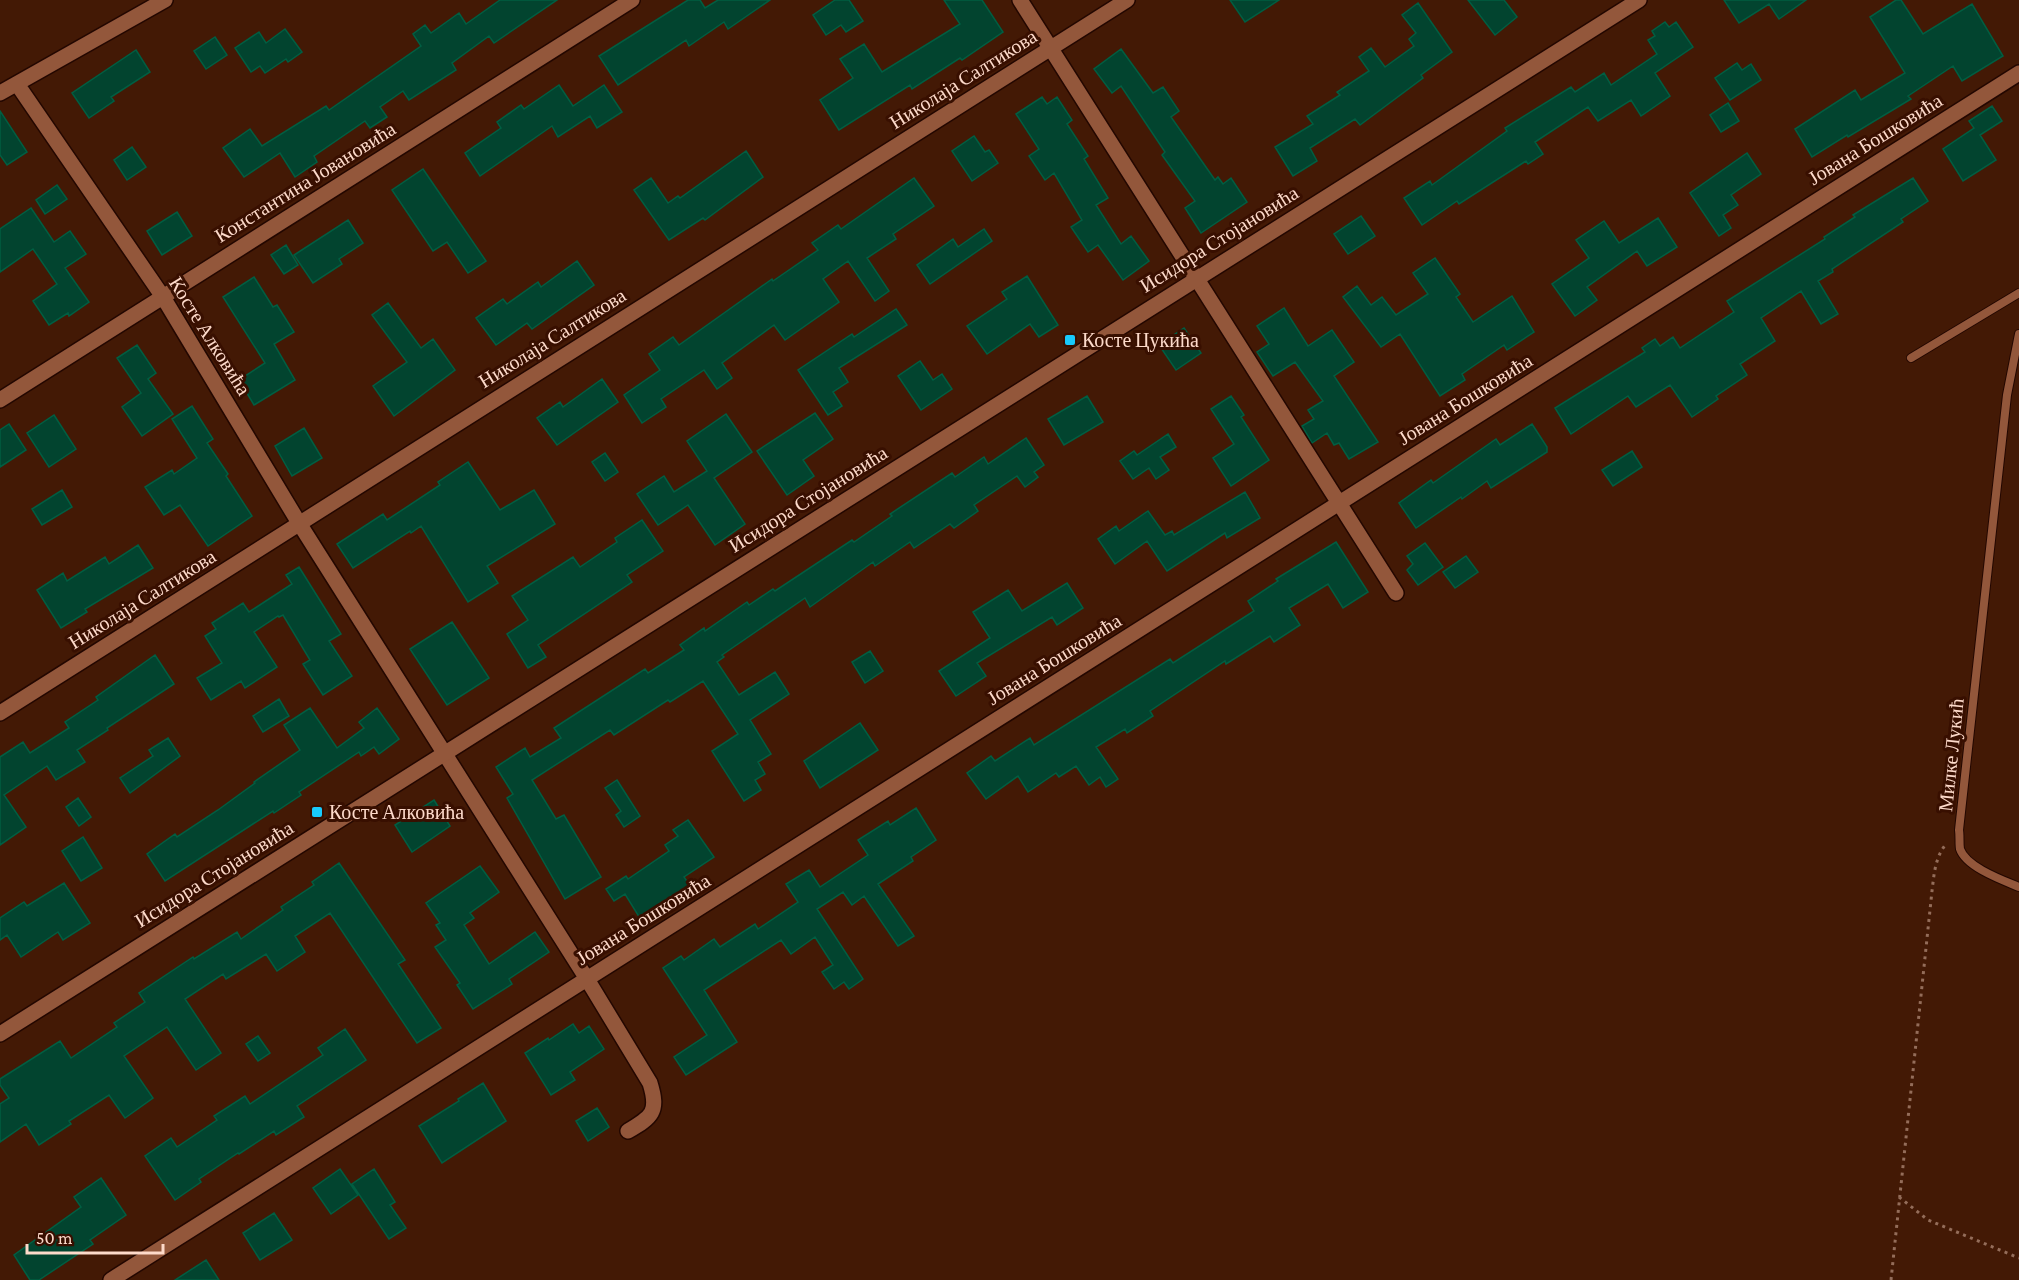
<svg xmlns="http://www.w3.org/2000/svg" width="2019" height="1280" viewBox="0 0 2019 1280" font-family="'Crimson Pro',serif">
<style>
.building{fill:#02442f;stroke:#015e42;stroke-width:1.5}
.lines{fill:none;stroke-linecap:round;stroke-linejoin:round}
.service-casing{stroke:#230700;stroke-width:10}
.minor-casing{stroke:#230700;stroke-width:18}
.tertiary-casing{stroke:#230700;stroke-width:18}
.path{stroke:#946d5a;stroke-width:3;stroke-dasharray:3 4.5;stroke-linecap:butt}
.service{stroke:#93573b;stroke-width:8}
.minor{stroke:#93573b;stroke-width:15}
.tertiary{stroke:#93573b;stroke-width:15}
.poi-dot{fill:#18cafc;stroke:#380f00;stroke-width:2}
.labels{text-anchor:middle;stroke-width:6;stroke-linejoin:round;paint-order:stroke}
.street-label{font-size:20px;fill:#fddaca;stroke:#380f00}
.poi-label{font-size:20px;fill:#fddaca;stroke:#380f00;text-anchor:start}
</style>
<rect width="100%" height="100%" fill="#431905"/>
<path class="building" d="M500,0H557L494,43L489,36L452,63L456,70L409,100L403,91L380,107L387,117L370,128L365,121L314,156L317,162L295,177L280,153L244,177L223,148L250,129L262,146L326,106L329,110L421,46L413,34L425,25L431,33L459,13L466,24Z
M688,0H700L705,8L718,0H770L728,29L724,22L689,46L686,40L618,85L599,56Z
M835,0H849L863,21L846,32L841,25L826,35L813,15Z
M944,0H982L1003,32L962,60L960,58L912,89L910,85L839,130L820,100L853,78L840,59L864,44L882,72L960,24Z
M1230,0H1279L1245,22Z
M1468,0H1504L1517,17L1495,35Z
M1724,0H1806L1779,19L1769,4L1739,23Z
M1896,0H1901L1923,34L1972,4L2003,56L1962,81L1953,66L1908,96L1911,99L1848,137L1847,135L1812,157L1795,129L1855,90L1861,100L1905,73L1870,17Z
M1418,3L1452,52L1421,75L1423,78L1360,125L1355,119L1310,148L1317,161L1293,176L1275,147L1313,124L1307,116L1340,95L1337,92L1369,71L1359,57L1371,48L1385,67L1414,46L1409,39L1416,33L1402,15Z
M1665,22L1669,27L1676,22L1693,47L1655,73L1670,96L1641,116L1631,100L1598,121L1588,107L1535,142L1543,154L1528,164L1526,161L1459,204L1457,201L1422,225L1404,198L1430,181L1432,185L1507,131L1505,128L1571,87L1575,92L1604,73L1611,85L1657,54L1648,40L1655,36L1652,31Z
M285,29L302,52L288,62L286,59L265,73L260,66L251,72L235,48L259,32L266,43Z
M215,37L227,55L206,69L194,51Z
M1121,49L1153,93L1163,87L1179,111L1171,117L1215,180L1218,177L1223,184L1231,178L1247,202L1201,233L1185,208L1195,201L1162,155L1165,152L1121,86L1112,93L1094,69Z
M136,50L150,72L111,97L114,101L89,118L72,93Z
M1737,63L1742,70L1751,64L1761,80L1730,100L1715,78Z
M559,85L573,106L604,85L622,112L597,128L590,116L558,137L552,126L480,176L465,153L501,128L497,122L521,105L524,109Z
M1042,97L1047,104L1057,97L1072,120L1067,124L1088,156L1084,159L1108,198L1096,205L1121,244L1131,236L1149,261L1123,280L1098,245L1088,252L1071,227L1082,220L1054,173L1045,180L1029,156L1039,149L1016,114Z
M1728,103L1739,121L1721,132L1710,115Z
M1992,106L2002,121L1980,135L1996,160L1963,181L1943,149L1974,128L1969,121Z
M0,111L27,152L7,165L0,155Z
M974,136L985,152L989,150L998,163L972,181L952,151Z
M132,147L146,167L127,180L114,160Z
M746,151L763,177L705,220L703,218L669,240L634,190L651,178L668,203L678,196L680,198Z
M1747,153L1761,174L1731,195L1738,205L1723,215L1731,228L1719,236L1690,193Z
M423,169L486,261L468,273L447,242L433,251L392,190Z
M914,178L934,206L893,234L896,239L867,258L889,291L875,301L848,261L823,279L839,302L785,340L774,325L722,363L732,378L717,389L704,370L661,399L666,407L642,423L624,395L660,370L649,354L673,337L679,345L772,279L773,281L818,250L812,243L838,225L841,229Z
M1913,178L1928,201L1901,219L1903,222L1832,269L1833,272L1818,281L1838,314L1821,324L1801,291L1761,318L1775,341L1740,364L1747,375L1716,396L1718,399L1692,417L1670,385L1636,407L1628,396L1571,434L1555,408L1645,352L1642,348L1655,339L1660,346L1673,337L1680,348L1734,312L1727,301L1825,239L1824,237L1855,217L1853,215Z
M57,185L67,199L45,214L36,200Z
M31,208L54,242L70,231L86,254L65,268L89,302L69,316L68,313L49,325L33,301L57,284L33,249L0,272V229Z
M177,212L192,236L162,255L147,231Z
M1361,216L1375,236L1348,254L1334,234Z
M1658,218L1677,247L1647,266L1637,251L1587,287L1597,300L1575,316L1552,284L1589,258L1576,240L1604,221L1619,243Z
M348,220L363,243L339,259L342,264L313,283L294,255Z
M984,229L992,241L930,284L917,265L953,239L958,247Z
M286,245L298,265L284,274L271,255Z
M1435,258L1460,294L1456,297L1473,322L1512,296L1534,332L1507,350L1504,345L1462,374L1465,380L1440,396L1400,334L1381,347L1343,297L1357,286L1371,305L1382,297L1396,315L1428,294L1413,273Z
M577,261L594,285L532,329L527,323L496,345L476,318L503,299L507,304L538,282L541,287Z
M1027,276L1058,325L1039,337L1030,324L987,354L967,326L1007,299L1002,292Z
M254,277L273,307L277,305L294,332L274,344L295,380L254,405L239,380L265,363L223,297Z
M388,303L421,348L433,339L455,370L394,416L373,386L407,362L372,315Z
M1284,308L1308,346L1332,330L1354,362L1334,376L1378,442L1349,459L1339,443L1334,445L1327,433L1312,443L1302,426L1314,419L1308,410L1323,401L1295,362L1273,376L1257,352L1269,344L1257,326Z
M896,309L907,325L839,368L848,382L833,392L842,406L828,415L798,370L852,334L854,337Z
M1184,328L1201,353L1176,370L1159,345Z
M137,345L156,373L148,379L173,414L142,436L122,407L141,393L117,358Z
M920,361L933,380L942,374L952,389L921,410L898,376Z
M602,379L618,402L557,445L537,418L560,402L563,407Z
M1087,396L1103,422L1064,445L1048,419Z
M1231,396L1244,415L1241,417L1269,460L1231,486L1213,458L1234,444L1211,409Z
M192,406L213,439L207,443L228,474L226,476L252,516L208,546L180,505L164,515L145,487L172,470L174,474L197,458L172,419Z
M815,413L833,439L803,460L814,476L787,495L757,451Z
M726,414L752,452L714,478L745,524L715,545L688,505L658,525L637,494L664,476L674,492L707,471L687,441Z
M54,415L76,449L49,467L27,433Z
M9,424L26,450L0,467V430Z
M1532,424L1547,447V452L1491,488L1487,481L1462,499L1461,497L1416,528L1399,503L1431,480L1433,483L1496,439L1500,445Z
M304,428L322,458L292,476L275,446Z
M1168,434L1176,447L1160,457L1169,470L1156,479L1149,468L1133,479L1120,461L1134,451L1137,455Z
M1026,438L1044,465L1034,472L1038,477L1025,487L1017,476L974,505L978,511L954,528L950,524L914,548L910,542L875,566L873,562L810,607L805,598L722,655L724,657L717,662L739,695L775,672L789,694L750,720L771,754L758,762L765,774L755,780L761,790L744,801L712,751L738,734L703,681L670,702L668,700L614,735L610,730L532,780L556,819L564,815L601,877L565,899L507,798L513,794L496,767L525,748L530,757L561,738L554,728L645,669L648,673L684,650L680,645L704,628L705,631L747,602L749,605L773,589L775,591L852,540L854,542L892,516L890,514L952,473L955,477L984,457L988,464Z
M1632,451L1642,467L1613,486L1602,470Z
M605,453L618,472L605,481L592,462Z
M468,462L500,510L534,490L555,524L487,566L498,583L468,602L421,526L411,533L410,531L353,568L337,544L383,514L387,520L440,485L438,482Z
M62,490L72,507L42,525L32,509Z
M1245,492L1260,518L1227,538L1225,533L1167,571L1147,541L1115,564L1098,539L1116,526L1119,531L1148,511L1165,535L1172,531L1174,535Z
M642,520L663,551L627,575L632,582L538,645L546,657L528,668L507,634L528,620L512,596L573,557L580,567L617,542L615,538Z
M1336,542L1368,592L1343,608L1328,584L1289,608L1300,625L1274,642L1270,636L1226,664L1225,661L1150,711L1153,716L1127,733L1125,729L1096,747L1118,779L1106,787L1100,777L1089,785L1076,766L1059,777L1056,773L1028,792L1018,776L986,799L967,773L991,756L995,761L1030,738L1034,745L1170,659L1173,663L1254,611L1248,601L1278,581L1276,579Z
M1425,543L1443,567L1418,585L1407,570L1413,564L1407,556Z
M138,545L153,568L85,609L87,612L61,628L37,590L63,573L67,581L105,557L109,564Z
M1466,556L1478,572L1455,588L1443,572Z
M299,567L341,634L329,641L352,676L323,695L303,664L310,660L283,615L279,617L278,616L254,632L277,667L245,688L241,681L211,700L197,678L222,663L205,636L216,629L212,623L243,603L249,612L292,584L286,575Z
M1067,583L1083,608L1057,625L1052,617L977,663L986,676L956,696L939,671L990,638L973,612L1008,590L1022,611Z
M452,622L489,678L447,705L410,649Z
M870,651L883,671L865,683L852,662Z
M155,655L174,684L107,728L108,730L77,750L85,762L56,780L47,766L4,795L26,827L0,845V757L23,742L30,753L69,728L65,722L98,700L96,697Z
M279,699L289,716L263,732L253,716Z
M310,708L337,748L364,728L359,722L377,708L399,739L379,754L374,747L361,756L359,752L299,792L301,795L274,813L273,811L165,881L147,854L175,834L177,837L218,810L255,783L254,782L300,750L284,725Z
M860,723L878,750L820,788L804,761Z
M168,738L180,756L130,793L120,778L153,756L149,750Z
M617,780L640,816L624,827L616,815L621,811L605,788Z
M78,798L91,817L79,826L66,807Z
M434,800L450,826L412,852L395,825Z
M916,808L936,840L911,857L913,861L878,884L914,936L898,946L864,896L852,905L843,892L817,909L863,979L849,989L844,982L834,989L822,972L833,965L815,937L791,954L781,940L704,990L737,1042L686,1075L674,1057L707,1035L663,968L681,956L684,960L714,939L720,947L755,924L758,929L798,902L786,884L809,870L820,887L868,855L858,840L888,821L890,825Z
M688,820L714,857L684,877L691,887L641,920L625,894L614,901L606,889L626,876L628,879L669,851L665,845L678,836L673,830Z
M83,837L102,868L81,881L62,851Z
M339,863L405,960L398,964L441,1028L417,1043L330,913L295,936L305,952L277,971L266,954L226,979L223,974L185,999L221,1053L196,1070L167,1027L124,1056L153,1098L125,1118L109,1095L69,1121L71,1124L39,1145L26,1124L0,1142V1104L9,1098L0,1085V1079L60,1041L71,1058L117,1027L114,1023L145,1002L139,993L193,957L194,959L237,932L241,939L283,910L281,907L314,885L312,882Z
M480,866L499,892L470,913L474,918L464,925L489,964L535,932L549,952L509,979L512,984L473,1009L457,985L460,983L435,947L446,940L436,925L440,923L426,903Z
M64,883L90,923L63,940L58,932L21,957L7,935L0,940V918L24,902L27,906Z
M573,1024L579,1033L589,1026L604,1049L570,1072L575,1080L551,1095L525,1053L548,1038L549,1040Z
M345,1029L366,1060L297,1106L304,1117L276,1135L274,1131L239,1154L238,1153L199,1179L201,1182L175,1200L145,1156L171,1138L177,1147L217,1120L214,1116L245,1096L250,1104L323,1055L318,1048Z
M258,1036L270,1053L258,1061L246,1044Z
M483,1083L506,1121L442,1163L419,1126L459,1101L458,1099Z
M597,1108L609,1127L588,1141L576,1121Z
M340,1169L358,1195L331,1214L313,1188Z
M374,1169L395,1202L390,1205L406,1228L389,1239L352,1184Z
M101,1178L126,1215L90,1240L93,1244L39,1280H30L14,1255L81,1207L74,1197Z
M274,1213L292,1240L260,1260L243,1233Z
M206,1260L219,1280H175Z"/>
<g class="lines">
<defs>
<path id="service" d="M2019,334L2007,395L1959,830C1960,836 1959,843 1960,849C1966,867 2002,880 2019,887
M1911,358L2019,293"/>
<path id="minor" d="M1020,0L1396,593
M17,84L163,297L299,523L587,979L650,1083C659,1112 652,1117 628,1131
M0,93L165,0
M0,400L632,0
M0,713L1127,0
M111,1280L2019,73"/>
<path id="tertiary" d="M0,1034L1639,0"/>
</defs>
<use href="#service" class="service-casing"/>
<use href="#minor" class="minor-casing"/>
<use href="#tertiary" class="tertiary-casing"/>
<path class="path" d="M1899,1197L1928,1220L2019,1258
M1891,1280L1932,891C1934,875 1935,856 1947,843"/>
<use href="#service" class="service"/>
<use href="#minor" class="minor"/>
<use href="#tertiary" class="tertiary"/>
</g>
<g class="poi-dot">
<rect x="1064" y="334" width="12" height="12" rx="3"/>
<rect x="311" y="806" width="12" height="12" rx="3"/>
</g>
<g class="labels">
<g class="street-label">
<text transform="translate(963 79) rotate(-32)" y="7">Николаја Салтикова</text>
<text transform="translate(1875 139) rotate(-32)" y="7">Јована Бошковића</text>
<text transform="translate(305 182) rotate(-32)" y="7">Константина Јовановића</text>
<text transform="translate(1219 239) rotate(-32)" y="7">Исидора Стојановића</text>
<text transform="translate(210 336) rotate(58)" y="7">Косте Алковића</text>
<text transform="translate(552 338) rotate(-32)" y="7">Николаја Салтикова</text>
<text transform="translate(1465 399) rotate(-32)" y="7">Јована Бошковића</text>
<text transform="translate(808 499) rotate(-32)" y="7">Исидора Стојановића</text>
<text transform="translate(142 599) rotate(-32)" y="7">Николаја Салтикова</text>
<text transform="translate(1054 659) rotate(-32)" y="7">Јована Бошковића</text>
<text transform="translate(1951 755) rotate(-84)" y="7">Милке Лукић</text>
<text transform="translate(214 874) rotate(-32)" y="7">Исидора Стојановића</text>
<text transform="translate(643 919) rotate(-32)" y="7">Јована Бошковића</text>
</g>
<g class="poi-label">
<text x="1082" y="347">Косте Цукића</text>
<text x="329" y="819">Косте Алковића</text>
</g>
</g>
<path d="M27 1244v9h136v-9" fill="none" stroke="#fddaca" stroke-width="3"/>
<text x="36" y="1244" font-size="18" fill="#fddaca" stroke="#380f00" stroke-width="4.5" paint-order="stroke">50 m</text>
</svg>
